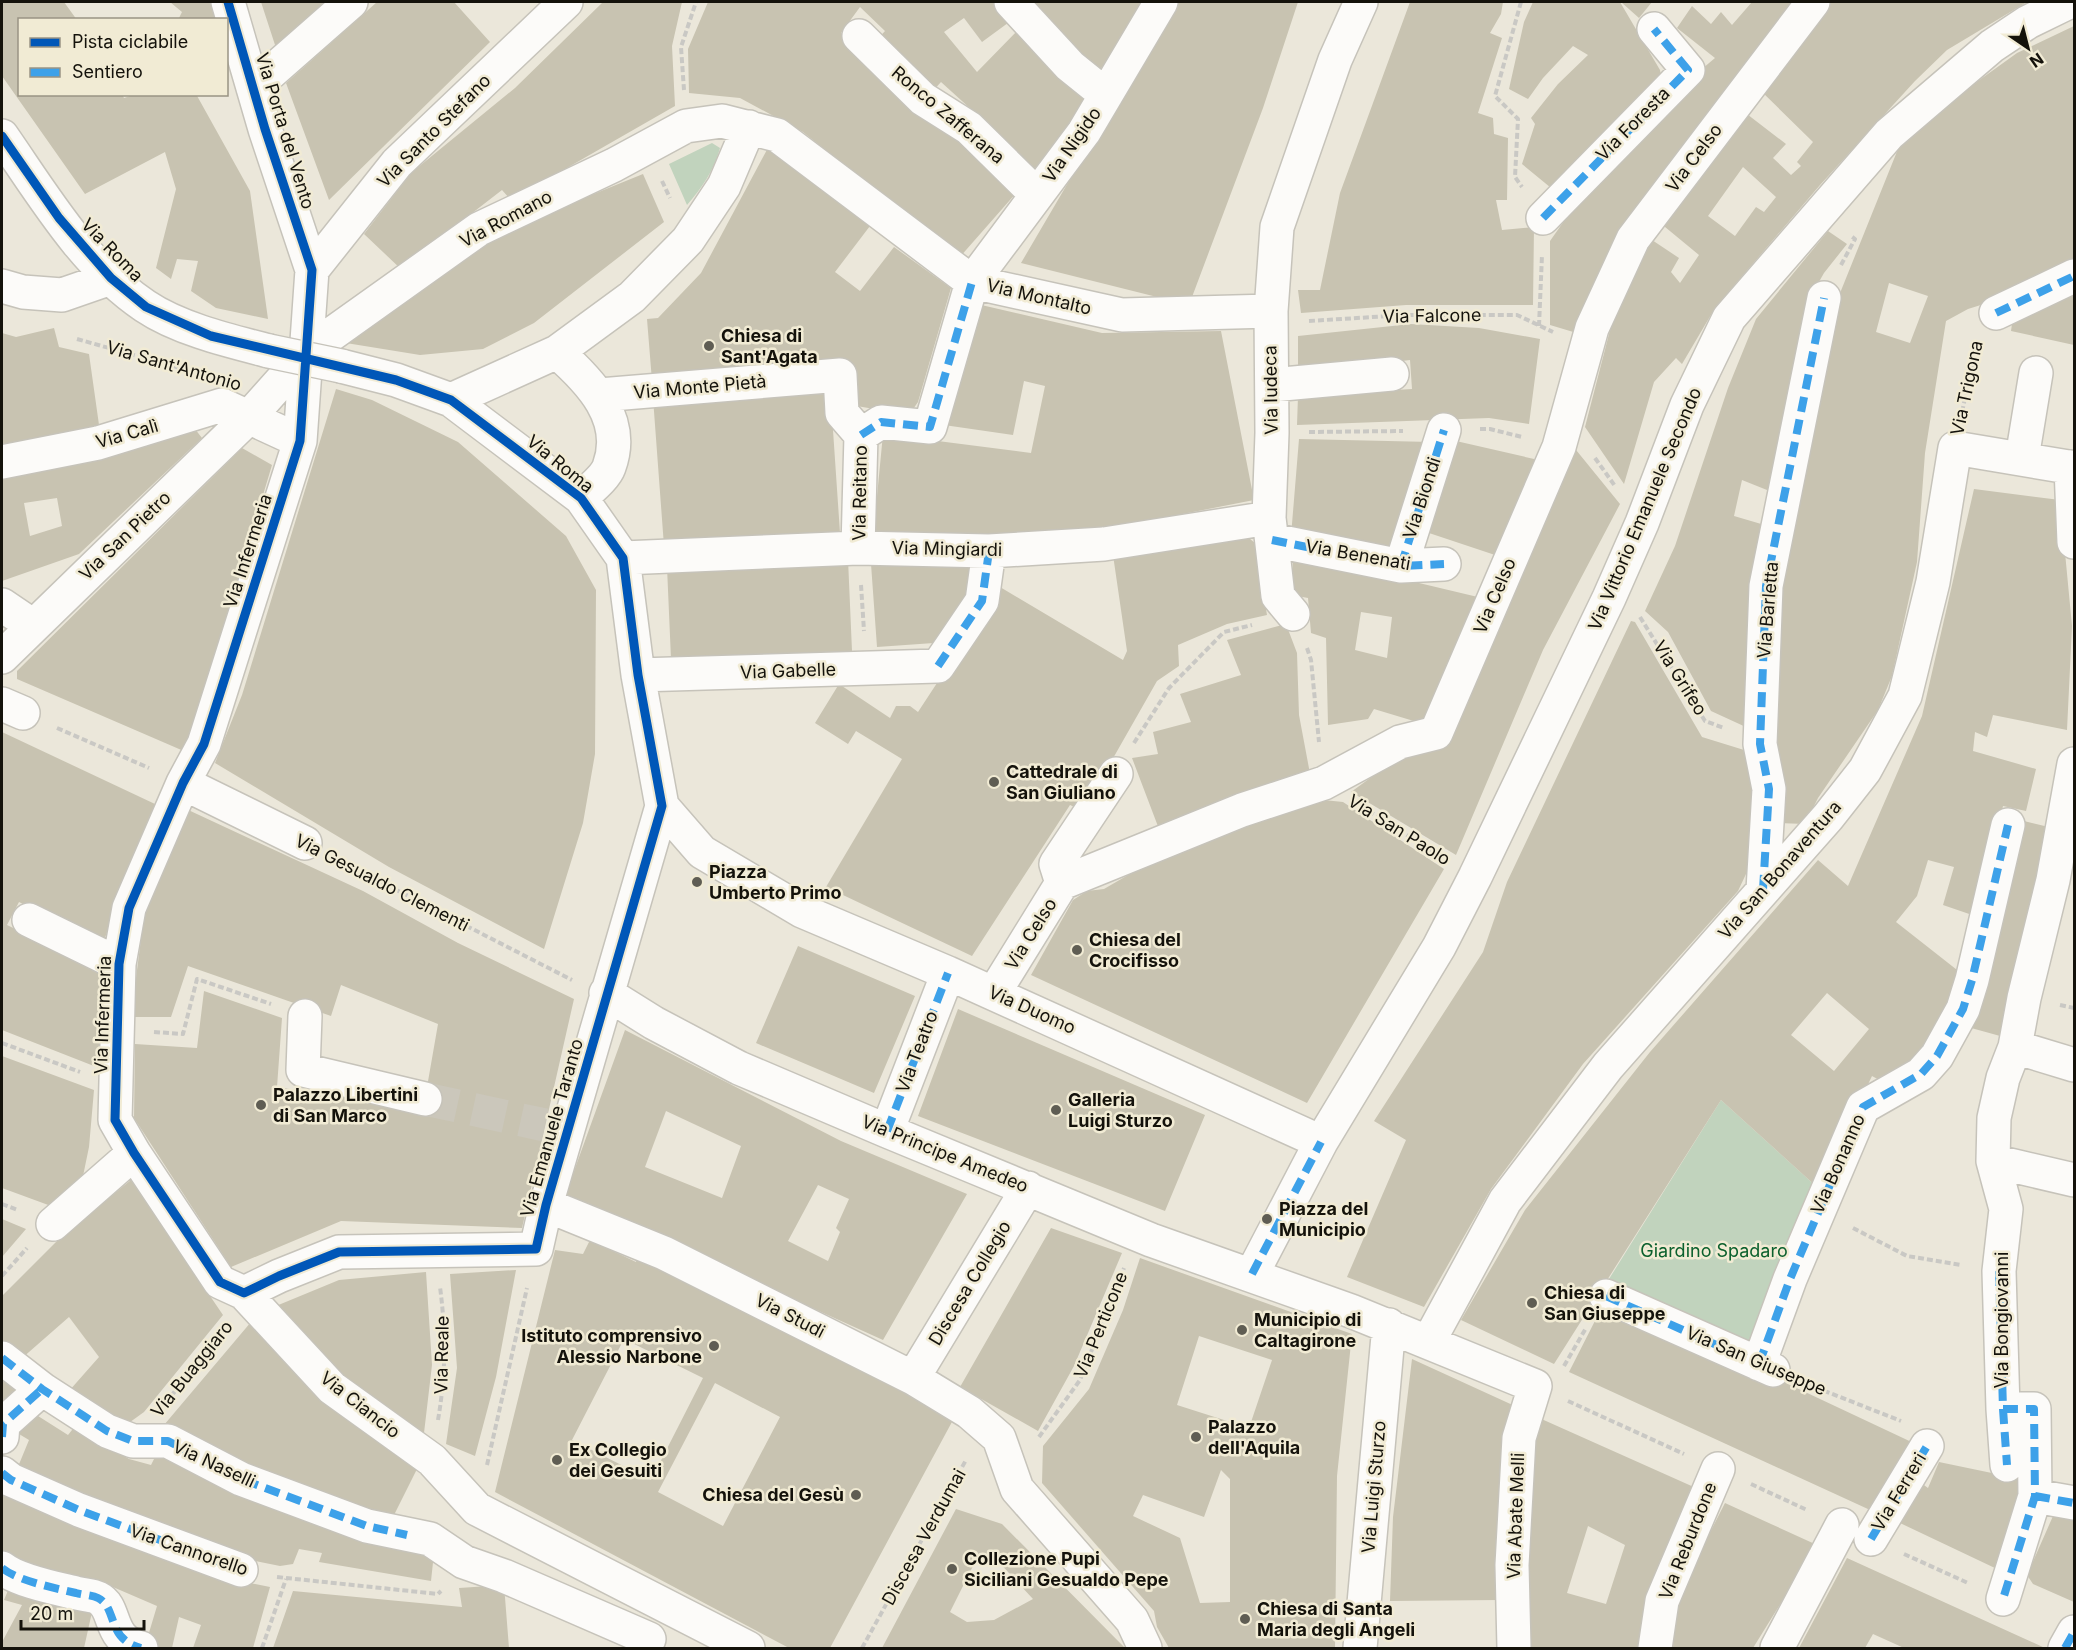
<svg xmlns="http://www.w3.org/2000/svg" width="2076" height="1650" viewBox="0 0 2076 1650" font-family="Inter,sans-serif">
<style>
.green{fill:#c1d3bd}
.building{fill:#c8c3b1;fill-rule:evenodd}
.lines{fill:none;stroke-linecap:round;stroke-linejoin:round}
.minor-tunnel{stroke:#cbc7bb;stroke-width:33;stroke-dasharray:33 16;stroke-linecap:butt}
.minor-casing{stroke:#c6c3ba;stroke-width:36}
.path{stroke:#c9c8c4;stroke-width:4;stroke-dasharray:6 3;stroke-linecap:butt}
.minor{stroke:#fcfbf9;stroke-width:33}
.minor-bridge-casing{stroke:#c6c3ba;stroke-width:36;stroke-linecap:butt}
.minor-bridge{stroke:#fcfbf9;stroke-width:33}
.quiet{stroke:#3da1e9;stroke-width:8;stroke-dasharray:15 8;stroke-linecap:butt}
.cycleway-casing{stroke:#f1ebd4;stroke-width:13}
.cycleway{stroke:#0057b8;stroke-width:9}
.poi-dot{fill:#5f5d53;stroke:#f1ebd4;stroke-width:2}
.labels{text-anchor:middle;stroke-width:5;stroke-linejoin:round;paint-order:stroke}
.street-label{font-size:18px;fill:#14120b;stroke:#f1ebd4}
.poi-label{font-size:18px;font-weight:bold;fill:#14120b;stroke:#f1ebd4;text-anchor:start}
.park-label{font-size:18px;fill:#0b602d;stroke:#f1ebd4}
</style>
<rect width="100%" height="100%" fill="#ebe7da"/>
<path class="green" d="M712,143L720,148C714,170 702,188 687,205L669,164Z
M1721,1100L1818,1188L1754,1349L1604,1287Z"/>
<path class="building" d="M2,2H64L77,20H20V94H122L124,98L136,94H196L250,191L268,319L216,308L191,291L198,261L177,259L171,279L156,268L176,189L165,152L85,194L2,76Z
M170,2H209L219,16L216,20H178L182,12Z
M261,2H325L276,48Z
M377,2H454L490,42L329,200L286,83Z
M603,2H682L672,46L675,106L511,200L502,190L427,248L403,271L364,234L411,173L515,88Z
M708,2H999L1012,20L982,42L964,18L944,32L977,72L1023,25L1094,100L1030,174L973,111L941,82L931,93L875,42L885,31L860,7L841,33L1017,192L959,258L803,132L740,98L689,93L688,49Z
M1019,2H1150L1094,78Z
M1174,2H1298L1263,108L1189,305L1021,263Z
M1410,2H1503L1501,14L1490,33L1502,38L1478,113L1493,118L1494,134L1508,138L1507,200H1496L1502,230L1534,227L1533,305H1406L1301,313L1298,290H1320L1340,193Z
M1533,2H1620L1660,70L1663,87L1556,192L1522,164L1535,124L1531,118L1558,84L1588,55L1573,46L1543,78L1528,99L1509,89L1524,22Z
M1621,2H1652L1639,18Z
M1752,2H1801L1580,334L1550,325V241L1595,177L1677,90L1715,58L1677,28L1692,6L1711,24L1721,12L1732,25Z
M1825,2H2027L1947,50L1915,81L1820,185L1715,308L1682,364L1676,358L1654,382L1624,484L1585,427L1624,276L1649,238L1679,258L1671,272L1680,283L1699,255L1659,222L1743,111L1786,144L1773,158L1791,175L1801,166L1797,162L1813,142L1760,90ZM1743,167L1776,197L1764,212L1756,207L1735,236L1708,216Z
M2074,26V266L2044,285L1968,309L1946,321L1925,453L1917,562L1892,676L1878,710L1818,798L1805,824L1775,823L1773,751L1781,572L1832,313L1898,149L1935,112L2017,53ZM1889,283L1928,296L1910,343L1876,332Z
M769,146L873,222L835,272L860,291L894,247L951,288L918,402L909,415L851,405L852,366L652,381L647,319L658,318L701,273Z
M643,174L664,222L534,323L483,349L420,355L346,343L495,234Z
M1828,231L1847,244L1824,273L1816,287L1772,492L1742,480L1734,516L1768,526L1748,728L1711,711L1668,632L1645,611L1675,546L1728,388L1756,319Z
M2074,290V345L2011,331L2013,317Z
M977,304L1102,333L1221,331L1254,500L1086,533L873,538L883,434L1031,453L1045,386L1024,381L1013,435L944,425Z
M1411,324L1479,328L1540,339L1529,424L1489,418L1297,425L1298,396L1412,389L1410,360L1298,373V336Z
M54,328L59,347L89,354L100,432L2,452V333L16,337Z
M830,386L840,533L664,546L653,398Z
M336,389L372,400L458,442L566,536L596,590L595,754L583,823L544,949L389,867L215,763L242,695Z
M191,424L202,438L79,554L2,581V474ZM57,498L62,526L30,536L24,503Z
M1299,439L1432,442L1398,557L1291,536Z
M1456,441L1543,461L1501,557L1417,529Z
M1572,445L1620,504L1543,650L1456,855L1351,792L1410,749Z
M242,448L272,465L186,752L17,679V671Z
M1974,489L2060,500L2072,626L2067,730L1993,715L1987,737L1975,732L1973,751L2036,769L2026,811L2003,806L1978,917L1943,905L1954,867L1928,860L1917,896L1896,922L1966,977L1914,1065L1883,1082L1872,1076L1818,1188L1721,1100L1554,1364L1461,1320L1525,1210L1650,1052L1818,860L1848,886L1922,716ZM1827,993L1869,1029L1834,1071L1791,1035Z
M1244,534L1255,543L1267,615L1227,624L1178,645L1179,666L1157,681L1083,811L1070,805L972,956L826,887L902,759L856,731L848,744L815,723L839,684L890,718L896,706H910L918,712L1000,587L1123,660L1127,651L1113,555Z
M1293,553L1482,598L1427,725L1374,709L1368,719L1328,725L1326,638L1311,633L1308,598L1292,595ZM1361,612L1392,617L1387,658L1355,650Z
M848,559L852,651L671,659L667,567Z
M871,564L975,565L971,603L948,642L877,647Z
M1631,621L1635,622L1702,737L1757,754L1754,857L1738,891L1583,1064L1491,1189L1424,1307L1347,1277L1406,1140L1374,1121L1483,952L1507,882Z
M1286,624L1297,653L1299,715L1311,779L1159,829L1132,758L1158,754L1153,732L1191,722L1180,694L1241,675L1227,640Z
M2,732L155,804L103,943L19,902L7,925L102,971L99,1068L2,1030Z
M1314,799L1343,802L1444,869L1307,1103L1031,975L1073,900L1087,891L1104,889L1154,860Z
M184,808L363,891L458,943L574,999L522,1228L341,1221L231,1267L134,1118L135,1044L197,1048L204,991L282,1018L277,1087L423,1110L438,1024L341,985L331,1016L188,966L171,1017H131L146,900Z
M2020,820L2057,829L2011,1039L1964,1026Z
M798,946L915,996L874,1093L756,1043Z
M958,1009L1205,1115L1165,1211L918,1116Z
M625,1030L841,1141L967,1194L883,1340L565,1196ZM666,1111L741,1146L722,1198L645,1167ZM818,1185L849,1199L836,1228L840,1232L828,1261L788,1241Z
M2,1056L94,1090L89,1147L83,1176L51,1206L2,1188Z
M131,1180L223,1315L144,1412L126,1425L69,1391L99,1357L69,1317L21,1359L2,1351V1296L63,1235Z
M2,1219L26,1229L2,1257Z
M1051,1228L1122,1253L1074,1366L1038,1431L960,1387Z
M590,1240L636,1262L637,1255L866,1371L953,1420L830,1648H789L495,1492L555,1250L583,1254ZM624,1339L703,1378L651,1480L572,1440ZM715,1383L780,1417L723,1526L658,1492Z
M1140,1258L1352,1334L1337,1476L1335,1648H1169L1157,1627L1154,1611L1042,1483L1043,1446L1089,1389L1123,1310ZM1199,1336L1272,1360L1249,1428L1177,1405ZM1221,1470L1230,1479V1602L1200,1603L1180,1538L1133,1516L1143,1495L1204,1517Z
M516,1270L496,1377L475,1456L446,1444L457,1368L450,1274Z
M426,1272L432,1365L424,1433L342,1382L276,1306L339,1280Z
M1601,1309L1773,1377L1920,1446L1881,1515L1569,1372Z
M251,1322L308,1382L417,1469L390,1523L232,1466L164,1425Z
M1412,1359L1517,1407L1499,1600L1390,1601L1393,1517Z
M2,1370L25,1390L2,1417Z
M27,1409L68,1435L76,1425L129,1459L151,1465L158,1451L434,1553L431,1581L319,1562L322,1553L299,1549L293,1564L280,1566L245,1559L15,1474L29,1440L9,1428Z
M1537,1417L1696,1488L1643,1648H1530L1524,1557ZM1588,1526L1625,1545L1606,1604L1567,1593Z
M2032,1457L1997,1569L1900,1523L1895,1511L1913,1477L1928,1488L1939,1462L2011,1477Z
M2,1484L220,1577L270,1587L253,1648H193L201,1625L179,1617L172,1648H162L132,1639L148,1636L157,1606L92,1578L87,1592L2,1556Z
M1725,1503L1817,1545L1753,1648H1665L1669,1613Z
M2057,1507L2074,1513V1602L2033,1584L2027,1575Z
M956,1509L1002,1524L1125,1648H882ZM978,1556L995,1558L1033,1599L994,1620L967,1622L950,1612Z
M1847,1558L2045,1648H1904L1873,1634L1865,1648H1799Z
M12,1581L94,1603L84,1648H2V1642L22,1605L4,1600Z
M504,1585L509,1648H273L293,1591L462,1607L459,1588Z"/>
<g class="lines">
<path class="minor-tunnel" d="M425,1099L545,1125"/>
<defs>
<path id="minor" d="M228,2L265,129L312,270L300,441L204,744L183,783L129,908L119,964L115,1120L134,1153L220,1282L244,1293L279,1276L339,1252L536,1249L546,1205L662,806L638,675L623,558L581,498L451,400L396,380L341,366
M1011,2L1070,66L1106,95
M859,36L923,99L969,128L1037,195
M253,88L351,2
M2,136C43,195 84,265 145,306C179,329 230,341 269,351
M1543,218L1688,70L1654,29
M312,270L397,163L566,2
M2,286L23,292L62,295L111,278
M1996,313L2074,276
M557,352C590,381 627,419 609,467C605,478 589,490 581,498
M1272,385L1392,374
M600,395L840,375L842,413L861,435
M451,400L557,352L632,297L688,240L724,186L749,127
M861,435L881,422L930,427L972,282L1084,132L1161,2
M2022,458L2036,373
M2,462L98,443L222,405L300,441
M2071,467L2074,542
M1272,540L1401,566L1444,564
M858,548L861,435
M623,558L858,548L989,551L1104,544L1269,518
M1401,566L1444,430
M2,605L33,626
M1293,614L1278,596L1269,518L1272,433L1271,311L1277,227L1335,60L1361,2
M2,657L250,416L308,351L479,229L614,165L686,126L722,121L777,135L972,282L1122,315L1271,311
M638,675L938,666L982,601L989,551
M2,704L23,713
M183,783L305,843
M662,806L702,852L802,911L948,973L1321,1142L1439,947L1475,877L1609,598L1642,523L1687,405L1729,318L1889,134L1992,46L2028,22L2069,2
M1062,883L1056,864L1116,774
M1763,890L1769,789L1760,744L1766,586L1824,298
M29,920L119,964
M606,993L654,1023L739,1068L887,1131L1151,1240L1351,1311L1535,1386L1519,1438L1512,1565L1514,1648
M994,993L1062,883L1242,810L1324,783L1400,742L1436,733L1559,447L1592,328L1633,239L1813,2
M305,1016L303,1070L425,1099
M2015,1047L2074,1065
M887,1131L948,973
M1993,1161L2074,1180
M546,1205L664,1253L913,1378L969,1412L999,1438L1017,1489L1132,1620L1145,1648
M53,1224L134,1153
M1252,1274L1321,1142
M244,1293L332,1388L432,1460L477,1509L748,1648
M1606,1296L1773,1370
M1429,1341L1505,1201L1608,1066L1828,817L1865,770L1905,696L1933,582L1955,448L2074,468
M2,1358L42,1389L107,1431L133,1441H168L241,1479L367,1526L430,1539L464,1562L504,1576L649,1639
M1759,1364L1790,1279L1863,1107L1921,1074L1937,1056L1963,1009L1972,980L2008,825
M913,1378L1028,1188
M2003,1409L2007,1465
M2,1437L3,1424L42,1389
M2,1473L11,1480L79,1510L241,1570
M2035,1496L2074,1503
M1871,1539L1927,1446
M2,1568C18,1581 55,1588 76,1593C83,1595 92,1595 98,1598C118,1608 106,1639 141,1648
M2003,1599L2035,1496L2034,1409H2003L1999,1271L2006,1209L1993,1161L1994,1118L2003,1078L2015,1047L2024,998L2053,880L2074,764
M1360,1648L1389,1325
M1655,1648L1662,1601L1718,1469
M1777,1648L1842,1525
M2065,1648L2074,1632"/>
</defs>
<use href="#minor" class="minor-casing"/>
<path class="path" d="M1521,2L1495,96L1518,119L1515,177L1522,187
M684,90L681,47L696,2
M662,181L670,198
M1841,265L1855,239L1851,236
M1309,321L1405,315H1517L1553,332
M1539,326L1542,255
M77,339L180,368
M1962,412L1977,343
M1480,429H1490L1522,437
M1309,432L1403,431
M1595,458L1615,486
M861,585L864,631
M1640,617L1705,721L1724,728
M1307,648L1311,660L1319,742
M57,728L149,768
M1134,743L1169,688L1224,632L1252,625
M1361,806L1443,858
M338,860L572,980
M2060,1005L2074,1008
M154,1032L183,1034L197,979L271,1004
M2,1043L80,1072
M2,1204L18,1210
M1853,1228L1907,1256L1961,1265
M2,1276L27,1248
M1564,1366L1586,1328
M1807,1384L1901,1421
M1568,1401L1684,1454
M165,1403L228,1329
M438,1420C446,1374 446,1332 440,1287
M1039,1437L1080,1380L1124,1268
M487,1465L527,1288
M1751,1484L1807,1510
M1904,1554L1968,1583
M277,1577L438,1594L441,1591
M262,1648L286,1579
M862,1648L966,1460"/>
<use href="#minor" class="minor"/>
<defs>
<path id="minor-bridge" d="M269,351L341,366"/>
</defs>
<use href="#minor-bridge" class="minor-bridge-casing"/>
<use href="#minor-bridge" class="minor-bridge"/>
<path class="quiet" d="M1543,218L1688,70L1654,29
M1996,313L2074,276
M861,435L881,422L930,427L972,282
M1272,540L1401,566L1444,564
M1401,566L1444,430
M938,666L982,601L989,551
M1763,890L1769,789L1760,744L1766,586L1824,298
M887,1131L948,973
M1999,1271L2003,1409H2034L2035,1496L2003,1599
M1252,1274L1321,1142
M1606,1296L1773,1370
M2,1358L42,1389L107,1431L133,1441H168L241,1479L367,1526L407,1535
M1759,1364L1790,1279L1863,1107L1921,1074L1937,1056L1963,1009L1972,980L2008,825
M2003,1409L2007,1465
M2,1437L3,1424L42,1389
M2,1473L11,1480L79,1510L241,1570
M2035,1496L2074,1503
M1871,1539L1927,1446
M2,1568C18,1581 55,1588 76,1593C83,1595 92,1595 98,1598C118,1608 106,1639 141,1648
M2065,1648L2074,1632"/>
<defs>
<path id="cycleway" d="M2,136L59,218L111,278L146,307L211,336L396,380L451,400L581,498L623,558L638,675L662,806L546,1205L536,1249L339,1252L279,1276L244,1293L220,1282L134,1153L115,1120L119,964L129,908L183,783L204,744L300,441L312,270L265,129L228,2"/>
</defs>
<use href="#cycleway" class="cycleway-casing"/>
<use href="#cycleway" class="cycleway"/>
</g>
<g class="poi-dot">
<circle cx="709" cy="346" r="6"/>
<circle cx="994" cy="782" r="6"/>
<circle cx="697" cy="882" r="6"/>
<circle cx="1077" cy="950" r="6"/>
<circle cx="261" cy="1105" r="6"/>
<circle cx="1056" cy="1110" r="6"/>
<circle cx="1267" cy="1219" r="6"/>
<circle cx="1532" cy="1303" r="6"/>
<circle cx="1242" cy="1330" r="6"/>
<circle cx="714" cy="1346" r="6"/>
<circle cx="1196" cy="1437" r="6"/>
<circle cx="557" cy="1460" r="6"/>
<circle cx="856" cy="1495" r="6"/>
<circle cx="952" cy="1569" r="6"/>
<circle cx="1245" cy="1619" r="6"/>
</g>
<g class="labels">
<g class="street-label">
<text transform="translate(948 115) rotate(40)" y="6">Ronco Zafferana</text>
<text transform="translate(1633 124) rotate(-45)" y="6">Via Foresta</text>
<text transform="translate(285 131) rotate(73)" y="6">Via Porta del Vento</text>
<text transform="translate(434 131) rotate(-45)" y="6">Via Santo Stefano</text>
<text transform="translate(1072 145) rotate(-55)" y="6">Via Nigido</text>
<text transform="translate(1694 158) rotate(-53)" y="6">Via Celso</text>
<text transform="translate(506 219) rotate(-28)" y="6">Via Romano</text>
<text transform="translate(112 250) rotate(46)" y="6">Via Roma</text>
<text transform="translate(1039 297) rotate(13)" y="6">Via Montalto</text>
<text transform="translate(1432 316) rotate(-1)" y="6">Via Falcone</text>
<text transform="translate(174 366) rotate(16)" y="6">Via Sant'Antonio</text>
<text transform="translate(700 387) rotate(-5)" y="6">Via Monte Pietà</text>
<text transform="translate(1967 388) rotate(-78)" y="6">Via Trigona</text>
<text transform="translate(1271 390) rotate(-91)" y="6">Via Iudeca</text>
<text transform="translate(127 434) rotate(-16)" y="6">Via Calì</text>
<text transform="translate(560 464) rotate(39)" y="6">Via Roma</text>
<text transform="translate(860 493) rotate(-89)" y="6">Via Reitano</text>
<text transform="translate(1422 498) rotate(-72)" y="6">Via Biondi</text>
<text transform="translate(1645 509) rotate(-67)" y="6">Via Vittorio Emanuele Secondo</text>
<text transform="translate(125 536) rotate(-44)" y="6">Via San Pietro</text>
<text transform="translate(947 549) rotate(1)" y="6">Via Mingiardi</text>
<text transform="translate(248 551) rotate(-72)" y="6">Via Infermeria</text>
<text transform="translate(1358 555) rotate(10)" y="6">Via Benenati</text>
<text transform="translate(1495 596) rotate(-67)" y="6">Via Celso</text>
<text transform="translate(1768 610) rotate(-85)" y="6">Via Barletta</text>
<text transform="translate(788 671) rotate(-2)" y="6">Via Gabelle</text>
<text transform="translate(1680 678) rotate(58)" y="6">Via Grifeo</text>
<text transform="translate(1399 830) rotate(32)" y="6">Via San Paolo</text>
<text transform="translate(1780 870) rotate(-49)" y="6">Via San Bonaventura</text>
<text transform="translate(382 883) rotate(27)" y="6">Via Gesualdo Clementi</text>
<text transform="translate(1031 934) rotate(-58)" y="6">Via Celso</text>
<text transform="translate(1032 1010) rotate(24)" y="6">Via Duomo</text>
<text transform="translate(103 1015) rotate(-88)" y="6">Via Infermeria</text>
<text transform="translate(917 1052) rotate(-69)" y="6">Via Teatro</text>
<text transform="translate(552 1128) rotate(-74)" y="6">Via Emanuele Taranto</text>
<text transform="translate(945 1154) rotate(22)" y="6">Via Principe Amedeo</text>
<text transform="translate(1838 1164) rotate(-66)" y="6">Via Bonanno</text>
<text transform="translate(970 1283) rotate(-59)" y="6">Discesa Collegio</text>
<text transform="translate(790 1316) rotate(27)" y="6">Via Studi</text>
<text transform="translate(2002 1320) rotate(-90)" y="6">Via Bongiovanni</text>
<text transform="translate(1101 1325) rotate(-68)" y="6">Via Perticone</text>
<text transform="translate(442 1355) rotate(-89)" y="6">Via Reale</text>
<text transform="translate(1756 1361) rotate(23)" y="6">Via San Giuseppe</text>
<text transform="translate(192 1369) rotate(-51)" y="6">Via Buaggiaro</text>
<text transform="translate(360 1405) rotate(38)" y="6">Via Ciancio</text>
<text transform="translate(214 1464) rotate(25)" y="6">Via Naselli</text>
<text transform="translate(1374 1487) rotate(-85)" y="6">Via Luigi Sturzo</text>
<text transform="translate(1899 1492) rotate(-59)" y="6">Via Ferreri</text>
<text transform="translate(1516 1516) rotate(-88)" y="6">Via Abate Melli</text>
<text transform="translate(924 1537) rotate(-61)" y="6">Discesa Verdumai</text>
<text transform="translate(1688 1541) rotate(-68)" y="6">Via Reburdone</text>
<text transform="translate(189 1550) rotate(19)" y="6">Via Cannorello</text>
</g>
<g class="poi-label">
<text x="721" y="342">Chiesa di<tspan x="721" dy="21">Sant'Agata</tspan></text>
<text x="1006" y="778">Cattedrale di<tspan x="1006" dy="21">San Giuliano</tspan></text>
<text x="709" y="878">Piazza<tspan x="709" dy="21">Umberto Primo</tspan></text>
<text x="1089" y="946">Chiesa del<tspan x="1089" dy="21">Crocifisso</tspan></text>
<text x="273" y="1101">Palazzo Libertini<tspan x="273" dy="21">di San Marco</tspan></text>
<text x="1068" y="1106">Galleria<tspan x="1068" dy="21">Luigi Sturzo</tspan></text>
<text x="1279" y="1215">Piazza del<tspan x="1279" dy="21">Municipio</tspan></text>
<text x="1544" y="1299">Chiesa di<tspan x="1544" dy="21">San Giuseppe</tspan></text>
<text x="1254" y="1326">Municipio di<tspan x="1254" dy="21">Caltagirone</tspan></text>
<text x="702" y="1342" text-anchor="end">Istituto comprensivo<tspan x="702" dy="21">Alessio Narbone</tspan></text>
<text x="1208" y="1433">Palazzo<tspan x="1208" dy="21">dell'Aquila</tspan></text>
<text x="569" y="1456">Ex Collegio<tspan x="569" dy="21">dei Gesuiti</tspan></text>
<text x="844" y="1501" text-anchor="end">Chiesa del Gesù</text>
<text x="964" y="1565">Collezione Pupi<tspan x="964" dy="21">Siciliani Gesualdo Pepe</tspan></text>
<text x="1257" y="1615">Chiesa di Santa<tspan x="1257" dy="21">Maria degli Angeli</tspan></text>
</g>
<g class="park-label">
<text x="1714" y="1257">Giardino Spadaro</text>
</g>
</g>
<rect width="2076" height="1650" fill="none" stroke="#14120b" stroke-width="6"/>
<rect x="18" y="18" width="210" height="78" fill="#f1ebd4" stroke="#999484" stroke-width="1.5"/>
<rect x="30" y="38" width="30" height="9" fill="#0057b8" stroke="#999484" stroke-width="1.5"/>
<text x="72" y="48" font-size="18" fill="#14120b">Pista ciclabile</text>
<rect x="30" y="68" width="30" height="9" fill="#3da1e9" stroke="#999484" stroke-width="1.5"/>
<text x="72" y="78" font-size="18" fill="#14120b">Sentiero</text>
<g transform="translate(2028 48) rotate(145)" stroke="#f1ebd4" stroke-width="4.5" paint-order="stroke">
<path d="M0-4.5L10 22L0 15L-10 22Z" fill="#14120b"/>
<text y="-9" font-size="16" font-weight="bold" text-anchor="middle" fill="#14120b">N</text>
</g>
<path d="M21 1620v9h123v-9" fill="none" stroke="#14120b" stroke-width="3"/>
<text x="30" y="1620" font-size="18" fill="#14120b" stroke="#f1ebd4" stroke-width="4.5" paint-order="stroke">20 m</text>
</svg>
